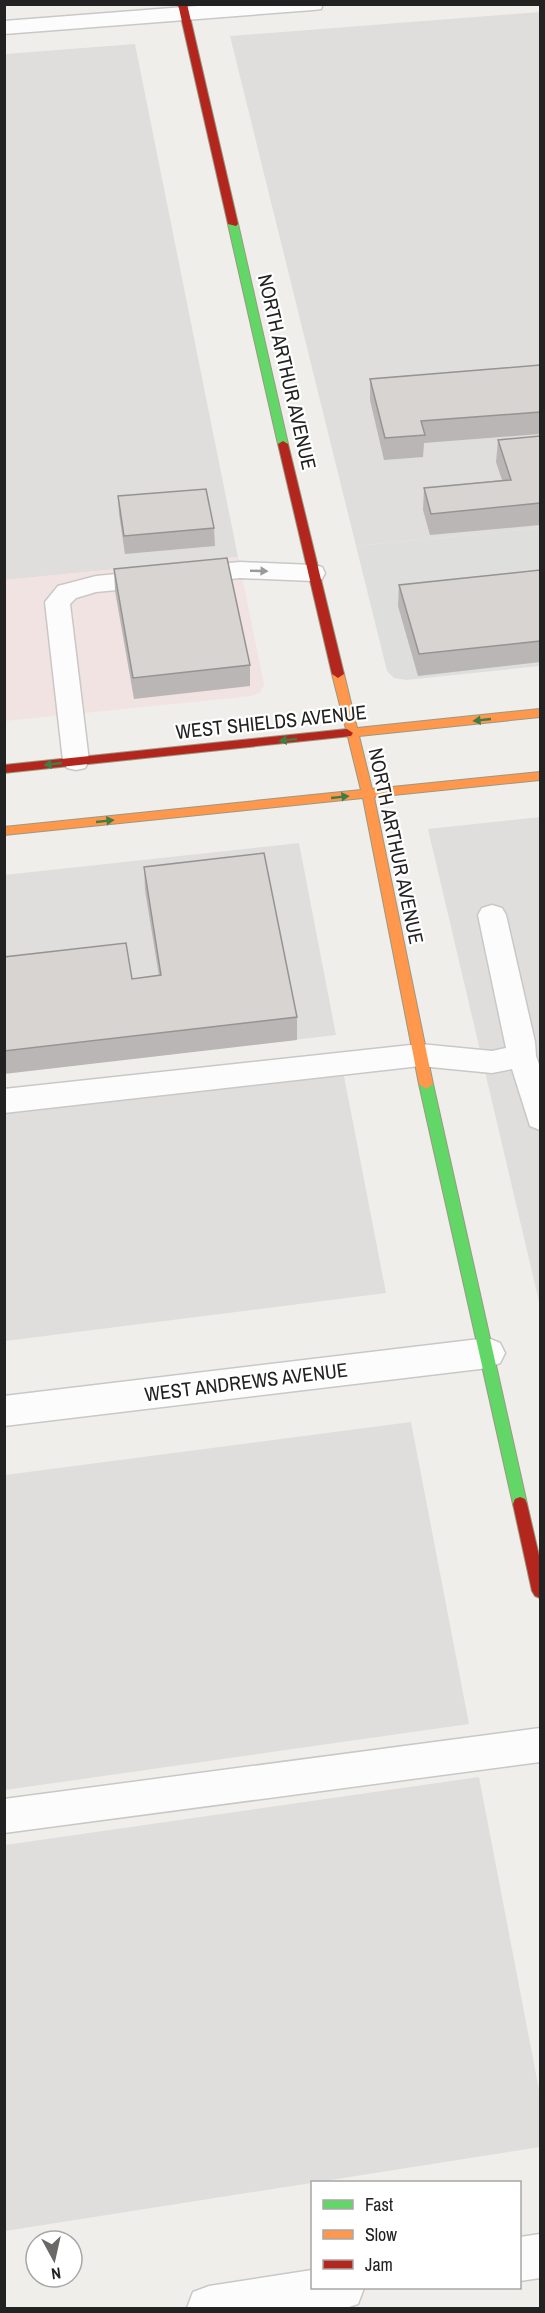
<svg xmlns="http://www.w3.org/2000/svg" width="545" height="2313" viewBox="0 0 545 2313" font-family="'Archivo Narrow',sans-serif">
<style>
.residential{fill:#dfdedc}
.commercial{fill:#f1e3e1}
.religious{fill:#dededc}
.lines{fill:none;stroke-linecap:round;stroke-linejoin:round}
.lane-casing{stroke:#c9c8c7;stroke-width:3}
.street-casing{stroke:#c9c8c7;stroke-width:3}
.fast-casing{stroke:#999a82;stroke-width:2}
.slow-casing{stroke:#999a82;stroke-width:2}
.jam-casing{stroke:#999a82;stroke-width:2}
.lane{fill:#fdfcfc;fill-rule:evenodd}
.street{fill:#fdfcfc;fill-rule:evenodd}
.fast{fill:#63d668;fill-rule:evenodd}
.slow{fill:#ff974d;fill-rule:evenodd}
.jam{fill:#b3261e;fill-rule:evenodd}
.wall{fill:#b9b6b5}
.building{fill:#d7d4d2;stroke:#969493;stroke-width:1.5}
.oneway{fill:#9a9a9a}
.oneway2{fill:#427c45}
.labels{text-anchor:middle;stroke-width:4.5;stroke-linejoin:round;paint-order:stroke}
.street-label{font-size:20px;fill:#222;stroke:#fff}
</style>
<rect width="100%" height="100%" fill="#f0eeeb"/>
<path class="residential" d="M540,12V528L356,546L230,36Z
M135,44L238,557L5,580V54Z
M540,817V1306L428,829Z
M299,843L336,1035L5,1073L4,875Z
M343,1071L386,1293L5,1341L4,1110Z
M411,1422L469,1724L5,1790V1475Z
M479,1777L540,2095V2147L5,2231V1845Z"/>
<path class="commercial" d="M238,557L264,684L261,692L252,696L5,721V580Z"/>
<path class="religious" d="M540,528V666L406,680L394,678L387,671L356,546Z"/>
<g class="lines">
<defs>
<path id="lane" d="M240,562L313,565L322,567L325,573L322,579L313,581L240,578L96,592L76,598L70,604L89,761L85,768L76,770L67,768L63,761L45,602L58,586L96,576Z
M492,905L502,908L506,915L535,1042L536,1056L540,1067V1130L530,1126L512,1069L492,1073L420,1066L4,1113V1089L420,1044L492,1051L506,1048L478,915L482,908Z
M540,1728V1762L4,1833V1799Z"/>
<path id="street" d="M223,4H323L321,9L313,10L4,34V21Z
M488,1338L500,1343L505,1353L500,1363L488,1368L4,1426V1396Z
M540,2234V2278L520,2281V2237Z
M312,2270V2288H364L358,2304L346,2308H187L193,2292L209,2286Z"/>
<path id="fast" d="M233,221L238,224L288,444L283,447L278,444L228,224Z
M426,1079L433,1084L527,1504L525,1509L520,1511L515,1509L513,1504L419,1084Z"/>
<path id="slow" d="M338,670L344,674L357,728L540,709V717L359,736L372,789L540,772V780L374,797L433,1084L426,1089L419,1084L363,798L4,835V827L361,790L348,737L341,733L346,729L332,674Z"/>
<path id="jam" d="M178,4H187L238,224L236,226L228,224Z
M283,441L288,444L344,674L338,678L332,674L278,444Z
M347,729L353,733L351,736L4,773V765Z
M520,1497L525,1499L527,1504L540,1560V1598L535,1596L532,1591L513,1504L515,1499Z"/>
</defs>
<use href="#lane" class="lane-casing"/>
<use href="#street" class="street-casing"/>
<use href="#fast" class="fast-casing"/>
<use href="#slow" class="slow-casing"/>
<use href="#jam" class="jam-casing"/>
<use href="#lane" class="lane"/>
<use href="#street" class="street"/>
<use href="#fast" class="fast"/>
<use href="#slow" class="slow"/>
<use href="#jam" class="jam"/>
</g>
<path class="wall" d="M540,365V434L424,443L423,457L384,460L370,400V379Z
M540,436V525L430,535L423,510L424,488L502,480L496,462L498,440Z
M118,496L214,528L215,546L125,554L119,514Z
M114,569L250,665V686L134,699L115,591Z
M540,570V662L418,676L398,606L399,585Z
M144,867L297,1017V1040L4,1074V957L132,979L159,976L145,890Z"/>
<path class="building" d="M540,365V412L421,421L425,435L385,438L370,379Z
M540,436V503L431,514L424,488L511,480L498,440Z
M206,489L214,528L124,536L118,496Z
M227,558L250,665L133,678L114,569Z
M540,570V641L419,654L399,585Z
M264,853L297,1017L4,1051V957L126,943L132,979L161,975L144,867Z"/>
<defs><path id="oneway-solid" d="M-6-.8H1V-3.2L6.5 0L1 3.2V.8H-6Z" transform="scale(1.5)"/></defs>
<use class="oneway" href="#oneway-solid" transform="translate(259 571) rotate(2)"/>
<g class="oneway2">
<use href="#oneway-solid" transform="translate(482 720) rotate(174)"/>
<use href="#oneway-solid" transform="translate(288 740) rotate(174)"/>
<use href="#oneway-solid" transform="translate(53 764) rotate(174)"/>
<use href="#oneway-solid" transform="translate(340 797) rotate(-6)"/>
<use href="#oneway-solid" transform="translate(105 821) rotate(-6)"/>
</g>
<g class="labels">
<g class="street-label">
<text transform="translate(287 372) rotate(77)" y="7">NORTH ARTHUR AVENUE</text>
<text transform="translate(271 722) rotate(-6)" y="7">WEST SHIELDS AVENUE</text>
<text transform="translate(396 846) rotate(78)" y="7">NORTH ARTHUR AVENUE</text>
<text transform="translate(246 1382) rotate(-7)" y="7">WEST ANDREWS AVENUE</text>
</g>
</g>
<rect width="545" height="2313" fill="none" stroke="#222222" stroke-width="12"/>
<rect x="311" y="2181" width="210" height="108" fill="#ffffff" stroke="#a7a7a7" stroke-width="1.5"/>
<rect x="323" y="2200" width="30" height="9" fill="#63d668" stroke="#a7a7a7" stroke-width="1.5"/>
<text x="365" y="2211" font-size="18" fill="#222222">Fast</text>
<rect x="323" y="2230" width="30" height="9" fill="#ff974d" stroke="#a7a7a7" stroke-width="1.5"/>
<text x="365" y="2241" font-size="18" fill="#222222">Slow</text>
<rect x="323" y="2260" width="30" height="9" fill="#b3261e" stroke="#a7a7a7" stroke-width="1.5"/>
<text x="365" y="2271" font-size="18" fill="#222222">Jam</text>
<g transform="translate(54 2259) rotate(172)"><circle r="28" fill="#ffffff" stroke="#a7a7a7" stroke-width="1.5"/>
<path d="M0-4.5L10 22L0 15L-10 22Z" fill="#6a6968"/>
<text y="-9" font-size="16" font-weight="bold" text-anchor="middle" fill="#222222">N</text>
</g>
</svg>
